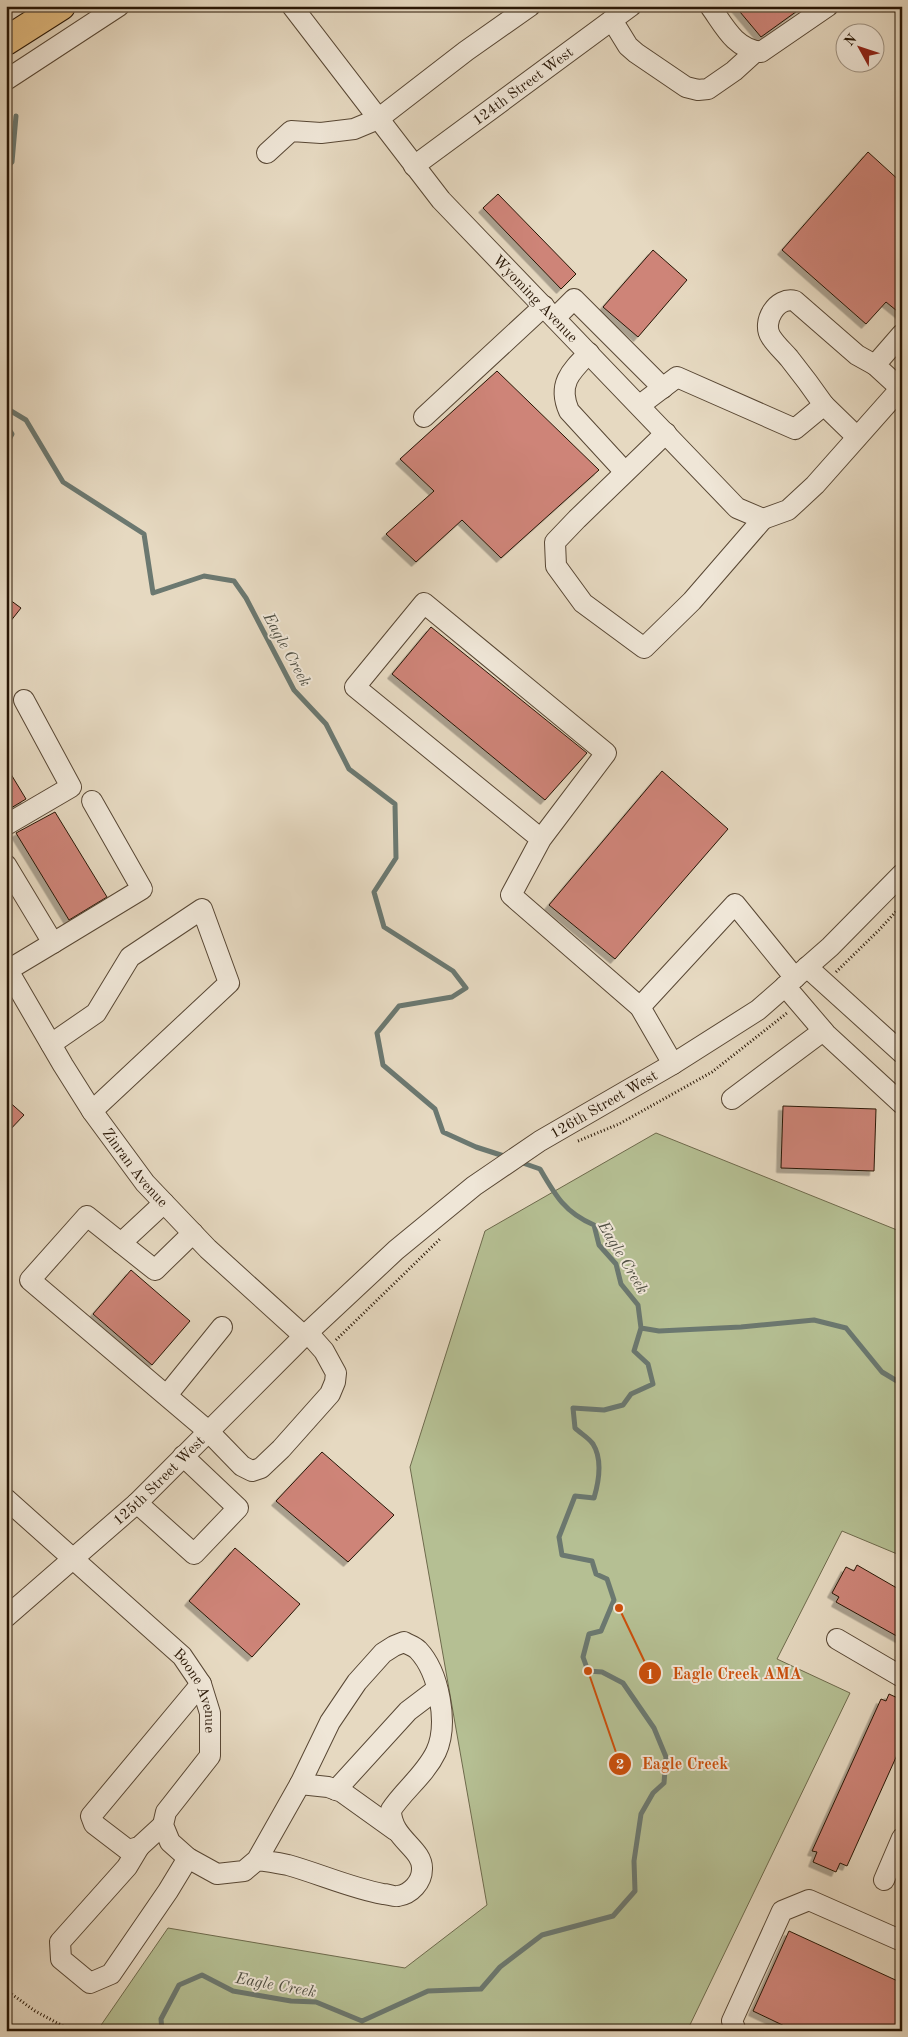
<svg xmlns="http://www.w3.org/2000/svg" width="908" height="2037" viewBox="0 0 908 2037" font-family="'Old Standard TT',serif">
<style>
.green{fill:#b5bf93;stroke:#6e6a4c}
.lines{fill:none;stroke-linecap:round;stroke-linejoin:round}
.stream{stroke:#6b7870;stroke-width:5}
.building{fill:#ce8478;stroke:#281605;filter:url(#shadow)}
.minor-casing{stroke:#584734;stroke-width:22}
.highway-casing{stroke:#281605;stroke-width:30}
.path{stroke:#281605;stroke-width:3;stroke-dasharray:1 2.5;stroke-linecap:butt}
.minor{stroke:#efe6d7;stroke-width:20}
.highway{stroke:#e3bc80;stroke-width:28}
.labels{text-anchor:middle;stroke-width:4;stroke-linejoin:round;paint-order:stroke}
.street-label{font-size:15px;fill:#281605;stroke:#efe6d7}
.water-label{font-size:16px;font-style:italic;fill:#4f4f43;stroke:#efe6d7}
.leader{fill:none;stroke:#cb4f0b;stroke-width:2}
.callout-dot{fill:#cb4f0b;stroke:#efe6d7;stroke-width:2}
.mark-label{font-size:15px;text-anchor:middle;font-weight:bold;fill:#fff}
.callout-label{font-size:16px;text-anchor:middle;font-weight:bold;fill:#cb4f0b;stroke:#efe6d7;stroke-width:4;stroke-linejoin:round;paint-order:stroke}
</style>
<defs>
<filter id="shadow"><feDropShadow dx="-4.5" dy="4.5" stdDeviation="0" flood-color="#0004"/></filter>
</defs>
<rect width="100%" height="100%" fill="#e6d9c1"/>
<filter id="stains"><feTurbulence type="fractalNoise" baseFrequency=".004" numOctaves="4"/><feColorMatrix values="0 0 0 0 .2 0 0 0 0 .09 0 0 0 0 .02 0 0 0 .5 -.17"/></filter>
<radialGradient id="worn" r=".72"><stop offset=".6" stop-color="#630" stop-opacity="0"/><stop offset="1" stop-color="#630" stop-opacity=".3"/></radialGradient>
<path class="green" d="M656,1133L902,1232V1556L842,1531L777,1659L850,1693L687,2031H97L168,1928L405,1968L487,1905L410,1467L485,1231Z"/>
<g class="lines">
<path class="stream" d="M6,168L12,162L16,116
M6,408L26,420L63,482L144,534L153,593L204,576L234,581L246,598L294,690L326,724L349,769L395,804L396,858L374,892L384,927L453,971L466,988L452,997L399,1006L377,1033L383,1065L435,1109L443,1132L476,1147L507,1157
M6,424L12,434L6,445
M641,1328L659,1331L741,1327L814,1320L846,1328L882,1372L902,1384
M162,2031L161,2019L179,1985L202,1975L233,1991L291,2001L316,2002L362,2021L428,1991L481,1989L500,1967L542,1935L613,1916L635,1891L634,1861L641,1814L653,1793L664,1783L666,1757L654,1728L623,1683L602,1672L588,1671L583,1657L589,1634L601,1631L614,1600L607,1579L596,1574L592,1561L562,1555L559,1537L575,1496L594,1498C599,1481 603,1460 593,1444C589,1438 580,1433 575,1428L573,1408L604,1410L623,1405L631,1394L653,1384L648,1364L634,1351L641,1328L638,1305L621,1284L616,1264L599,1245L594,1225C565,1213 555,1195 540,1169L520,1162"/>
</g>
<path class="building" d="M735,6H804L761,37Z
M868,152L902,183V315L886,302L866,324L782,250Z
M498,194L576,274L561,289L483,208Z
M653,250L687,280L638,337L603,307Z
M497,371L599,470L501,558L462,520L416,562L386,534L434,491L400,459Z
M6,597L21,608L6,627Z
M431,627L587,753L545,800L392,674Z
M6,766L26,799L6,811Z
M662,771L728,829L615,959L549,905Z
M55,812L107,897L69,920L16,833Z
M6,1099L24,1115L6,1134Z
M783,1106L876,1109L874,1171L781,1168Z
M131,1270L190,1321L152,1365L93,1314Z
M322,1452L394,1515L348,1562L276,1501Z
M235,1548L300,1604L252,1657L189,1601Z
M857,1565L902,1591V1639L836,1602L839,1597L832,1593L846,1567L854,1571Z
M889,1694L902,1700V1744L847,1866L840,1863L836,1872L813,1862L817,1852L812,1851L881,1699L886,1701Z
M789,1931L902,1983V2031H795L753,2011Z"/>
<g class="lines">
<defs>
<g id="minor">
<path id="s1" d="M292,6L441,200L737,508L763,519L788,510L815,485L902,387"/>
<path d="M710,6C725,27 734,48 761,52L828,6"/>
<path d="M612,20L628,46L636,53L686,87L698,90L708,89L734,71L756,51"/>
<path d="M6,80L119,6"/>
<path d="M267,153L291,131L321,133L354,129L378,119L466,51L530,6"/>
<path id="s2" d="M414,166L631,6"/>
<path d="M555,318L574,299L663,388"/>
<path d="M589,353C571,371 557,384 569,411L625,472"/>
<path d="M900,388L875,365L902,334"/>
<path d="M640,405L677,377L795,429L824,405L857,437"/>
<path d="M824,405C813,389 801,373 789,358C783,351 776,345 771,337C761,322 777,296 795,301L857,355L875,365"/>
<path d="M424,417L544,306"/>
<path d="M666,433L577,519L555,542L556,566L583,603L644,648L692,601L763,519"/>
<path d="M6,825L71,787L24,700"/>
<path d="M541,839L606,753L424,603L355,687L541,839L511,895L640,1007L673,1064"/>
<path d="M6,865L53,943L8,970"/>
<path d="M53,943L142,889L92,801"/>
<path id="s3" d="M6,967L63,1065L92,1111L145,1183L208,1249L304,1336"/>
<path d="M807,967L902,1053"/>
<path d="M785,986L826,1034L902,1104"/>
<path d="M640,1007L735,904L795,978"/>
<path d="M51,1044L96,1013L130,957L202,909L229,983L92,1111"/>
<path d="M732,1099L823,1031"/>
<path d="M193,1233L155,1270L87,1216L30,1280L208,1431L242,1466L252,1471L261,1468L281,1449L330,1394L335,1382L336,1373L324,1351L308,1333"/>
<path d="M121,1243L164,1203"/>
<path d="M167,1395L222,1327"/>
<path id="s4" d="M6,1499L182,1656L201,1684L210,1713V1756L166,1812L163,1825L170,1842L188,1858L217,1874L244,1871L257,1860L300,1784L330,1722L357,1682L383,1653L394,1646L404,1642C409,1645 414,1646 418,1650C439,1672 449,1724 436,1752C425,1775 404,1790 391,1810C391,1839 423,1848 422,1869C422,1882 411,1894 398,1896C394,1897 388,1894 383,1894C351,1888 320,1874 288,1865C278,1863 267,1861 257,1860"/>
<path d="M137,1503L194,1554L238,1508L183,1456"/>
<path id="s5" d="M6,1617L137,1503L304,1336L396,1250L474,1186L540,1141L673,1064L758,1010L830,947L902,874"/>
<path d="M837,1639L902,1677"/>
<path d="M300,1784L328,1787L342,1792L395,1830"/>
<path d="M336,1790L408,1711L437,1689"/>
<path d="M163,1825L139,1847L128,1850L94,1824L91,1816L201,1684"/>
<path d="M139,1847L127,1867L60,1942L61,1959L90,1983L111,1974L168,1891L188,1858"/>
<path d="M884,1880L902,1838"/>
<path d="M736,2031L732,2021L782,1911L809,1900L902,1941"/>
</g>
<path id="highway" d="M6,41L61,6"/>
</defs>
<use href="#minor" class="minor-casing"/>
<use href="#highway" class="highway-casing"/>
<path class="path" d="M836,972L879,930L902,905
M578,1141L619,1124L712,1072L787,1013
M336,1340L441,1238
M6,1990L35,2011L72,2031"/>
<use href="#minor" class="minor"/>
<use href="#highway" class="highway"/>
</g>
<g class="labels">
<g class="street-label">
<text dy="5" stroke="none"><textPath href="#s2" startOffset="135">124th Street West</textPath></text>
<text dy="5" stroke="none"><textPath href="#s1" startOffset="381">Wyoming Avenue</textPath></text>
<text dy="5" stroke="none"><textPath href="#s5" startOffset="790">126th Street West</textPath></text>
<text dy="5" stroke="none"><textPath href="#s3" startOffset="239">Zinran Avenue</textPath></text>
<text dy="5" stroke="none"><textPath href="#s5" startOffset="205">125th Street West</textPath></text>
<text dy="5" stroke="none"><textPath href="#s4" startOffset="274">Boone Avenue</textPath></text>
</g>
<g class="water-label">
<text transform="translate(288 649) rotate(61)" y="6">Eagle Creek</text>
<text transform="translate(624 1257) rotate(59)" y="6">Eagle Creek</text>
<text transform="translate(276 1984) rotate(10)" y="6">Eagle Creek</text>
</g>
</g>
<path class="leader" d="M619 1608L650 1673M588 1671L620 1764"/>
<g class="callout-dot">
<circle cx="619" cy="1608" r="5"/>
<circle cx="588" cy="1671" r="5"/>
<circle cx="650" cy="1673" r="12"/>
<circle cx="620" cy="1764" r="12"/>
</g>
<g class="mark-label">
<text x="650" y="1679">1</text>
<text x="620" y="1769">2</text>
</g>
<g class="callout-label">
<text x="737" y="1679">Eagle Creek AMA</text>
<text x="685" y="1769">Eagle Creek</text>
</g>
<rect width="908" height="2037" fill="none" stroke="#e6d9c1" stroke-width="25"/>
<rect x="8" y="8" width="893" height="2022" fill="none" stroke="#281605" stroke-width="2.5"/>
<rect x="12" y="12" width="883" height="2012" fill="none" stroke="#281605"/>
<g transform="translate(860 48) rotate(310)"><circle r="24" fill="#efe6d7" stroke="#9f9383"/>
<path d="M0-4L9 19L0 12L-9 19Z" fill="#8f2418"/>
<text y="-8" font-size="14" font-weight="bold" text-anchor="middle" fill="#281605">N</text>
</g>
<rect width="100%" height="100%" filter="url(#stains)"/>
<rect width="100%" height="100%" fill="url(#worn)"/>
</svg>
